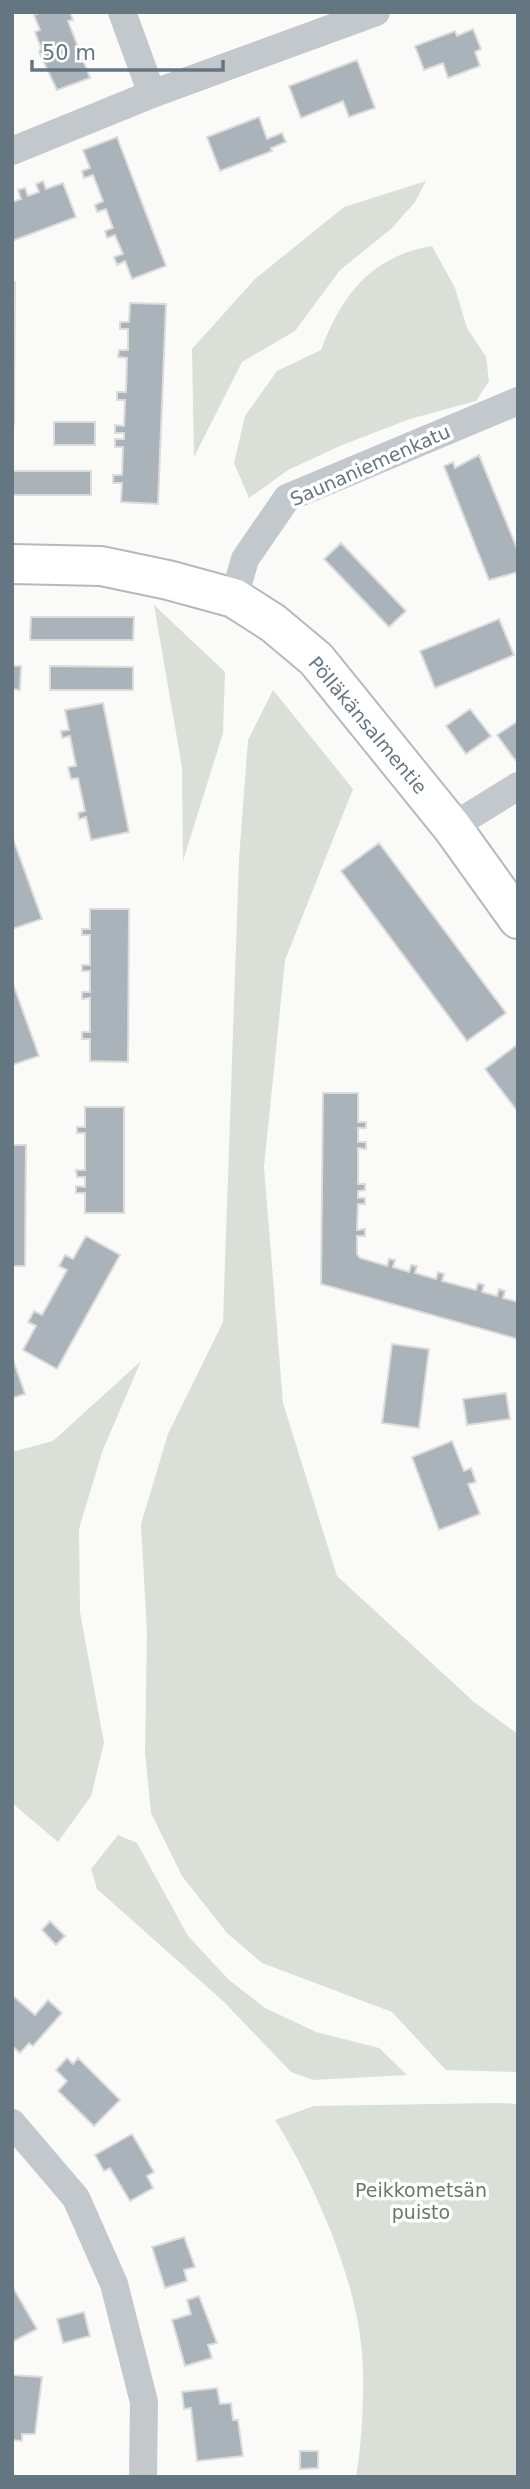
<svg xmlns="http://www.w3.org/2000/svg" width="530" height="2489" viewBox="0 0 530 2489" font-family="'DejaVu Sans',sans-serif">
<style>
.green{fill:#dadfd7}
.building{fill:#aab3b9;stroke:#dcdcda;stroke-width:2}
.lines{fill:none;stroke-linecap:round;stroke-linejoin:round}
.secondary-casing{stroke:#b3babf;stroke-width:42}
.street{stroke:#c3c8cc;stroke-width:28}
.secondary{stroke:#fff;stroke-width:38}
.labels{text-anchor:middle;stroke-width:7;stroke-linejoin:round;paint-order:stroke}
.street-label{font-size:19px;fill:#657683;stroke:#fff}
.park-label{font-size:19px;fill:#687a64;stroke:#fff}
</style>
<rect width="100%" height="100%" fill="#fafaf8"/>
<path class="green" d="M426,181L415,202L391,229L340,270L295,331L242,362L194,457L192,349L255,279L344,207Z
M432,246L455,288L467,328L486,357L489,381L476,401L410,419L342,445L288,470L249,498L234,463L245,416L277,371L321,350C342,294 372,256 432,246Z
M154,605L225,672L223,733L183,861L182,767Z
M273,690L353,789L285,960L264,1167L283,1403L337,1576L474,1702L518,1734V2072L446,2070L392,2012L262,1963L227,1933L182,1876L151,1813L145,1752L147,1632L141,1524L168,1434L223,1322L239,859L248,740Z
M141,1361L102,1452L79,1529L80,1612L104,1743L91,1796L58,1842L12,1803V1452L53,1441Z
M118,1835L137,1843L188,1936L229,1980L265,2008L316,2032L379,2048L407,2075L313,2080L291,2072L224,2002L97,1889L91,1869Z
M497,2103L518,2104V2477H356C362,2443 365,2388 362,2354C357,2280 314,2182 275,2120L314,2106Z"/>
<path class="building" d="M42,12H70L73,20L68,21L90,78L57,90L39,52L41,48L35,32L40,30L34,15Z
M473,29L481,49L475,52L480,66L448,78L443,63L424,70L415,46L455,31L457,36Z
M357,60L375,108L349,117L343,101L301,118L289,86Z
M259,117L267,139L282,133L286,142L271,148L272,151L220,171L207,137Z
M117,137L166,266L132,279L125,261L117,265L114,257L123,254L115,235L107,238L105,231L113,228L106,209L97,212L95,205L103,201L93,175L84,178L82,171L90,168L83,150Z
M43,181L46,189L63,183L76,217L12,241V202L21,199L18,190L25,188L28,196L39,192L36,184Z
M12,280L15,282L14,424H12Z
M130,303L166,304L158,504L121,502L122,483H113V475H122L123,447H115V439H124V433H115V425L124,426L125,400H117V392H126L127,358L118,357L119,350H128V329H120V322H129Z
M54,422H95V445H54Z
M479,455L518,551V572L489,580L444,466L453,462L455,468Z
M12,471H91V495H12Z
M341,543L406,611L389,627L324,559Z
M31,617H134L133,640H30Z
M499,619L514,655L435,688L420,651Z
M12,666H21L20,690L12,689Z
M50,666L133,667V690H50Z
M103,703L129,832L91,840L86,817L79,819L78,813L85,811L78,778L71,779L68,767L76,766L70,736L62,738L61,731L69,730L65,710Z
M470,709L491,736L466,754L446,726Z
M518,721V758L515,760L497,735Z
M12,836L42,919L12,929Z
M379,843L506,1013L467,1041L341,871Z
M90,909H129L128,1062L90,1061V1039H82V1032H90V998L82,999V992H90V971H82V965H90V935H82V929H90Z
M12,981L39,1056L12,1065Z
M518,1044V1112L485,1069Z
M323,1093H358V1122H366V1128H358V1142H366V1149L358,1148V1184H365V1190L358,1191V1198H365V1204H358L357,1230L365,1229V1236H357V1254L360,1258L387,1266L389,1259L395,1260L393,1267L409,1272L411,1265L417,1266L415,1273L436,1279L438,1272L444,1274L442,1281L476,1290L478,1283L484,1285L482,1292L497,1296L499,1289L505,1291L503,1298L518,1302V1339L321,1284Z
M85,1107H124V1213H85V1193H76V1186L85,1187V1177H77L76,1170H85V1133H77V1127H85Z
M12,1145H26L25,1266H12Z
M86,1236L120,1255L57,1369L23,1350L36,1326L28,1322L34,1311L42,1315L67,1270L59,1266L65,1255L73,1259Z
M392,1344L429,1349L419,1428L382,1423Z
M12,1357L25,1394L12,1398Z
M506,1393L510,1419L467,1425L463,1399Z
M452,1441L464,1471L471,1468L476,1482L468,1484L480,1514L439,1530L412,1457Z
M50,1921L65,1936L56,1945L42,1930Z
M12,1995L35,2015L48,2000L62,2013L33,2046L29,2043L20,2053L12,2046Z
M67,2058L73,2064L78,2058L120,2100L94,2126L58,2091L67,2081L56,2070Z
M132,2134L154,2172L147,2176L153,2188L130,2201L110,2168L104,2171L95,2155Z
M184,2237L195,2267L184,2270L187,2281L165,2288L152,2247Z
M12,2286L37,2329L12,2342Z
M199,2296L217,2343L208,2345L212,2358L185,2366L172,2320L191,2314L187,2300Z
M84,2312L90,2336L63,2343L57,2319Z
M12,2375L42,2377L35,2434H22V2441L12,2440Z
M217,2388L220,2404L231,2403L233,2420H238L243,2456L197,2461L191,2408L184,2409L182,2392Z
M300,2451H318V2468L300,2469Z"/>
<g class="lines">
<defs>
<path id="secondary" d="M12,564L101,566L168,580L234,598L273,623L316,659L452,827L518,919"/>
</defs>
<use href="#secondary" class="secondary-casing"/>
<path class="street" d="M122,12L152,94
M12,151L152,94L376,12
M234,598L245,559L287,498L518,401
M452,827L518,786
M12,2123L76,2198L114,2284L144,2402L143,2477"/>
<use href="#secondary" class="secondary"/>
</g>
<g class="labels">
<g class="street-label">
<text transform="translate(370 465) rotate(-24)" y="7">Saunaniemenkatu</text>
<text transform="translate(368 725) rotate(50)" y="7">Pölläkänsalmentie</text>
</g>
<g class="park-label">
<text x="421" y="2197">Peikkometsän<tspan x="421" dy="22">puisto</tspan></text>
</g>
</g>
<rect width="530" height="2489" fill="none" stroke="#657683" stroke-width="28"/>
<path d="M32 60v10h191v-10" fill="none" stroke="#657683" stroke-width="3.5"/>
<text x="42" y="60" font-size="21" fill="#657683" stroke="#ffffff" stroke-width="5" paint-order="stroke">50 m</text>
</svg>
